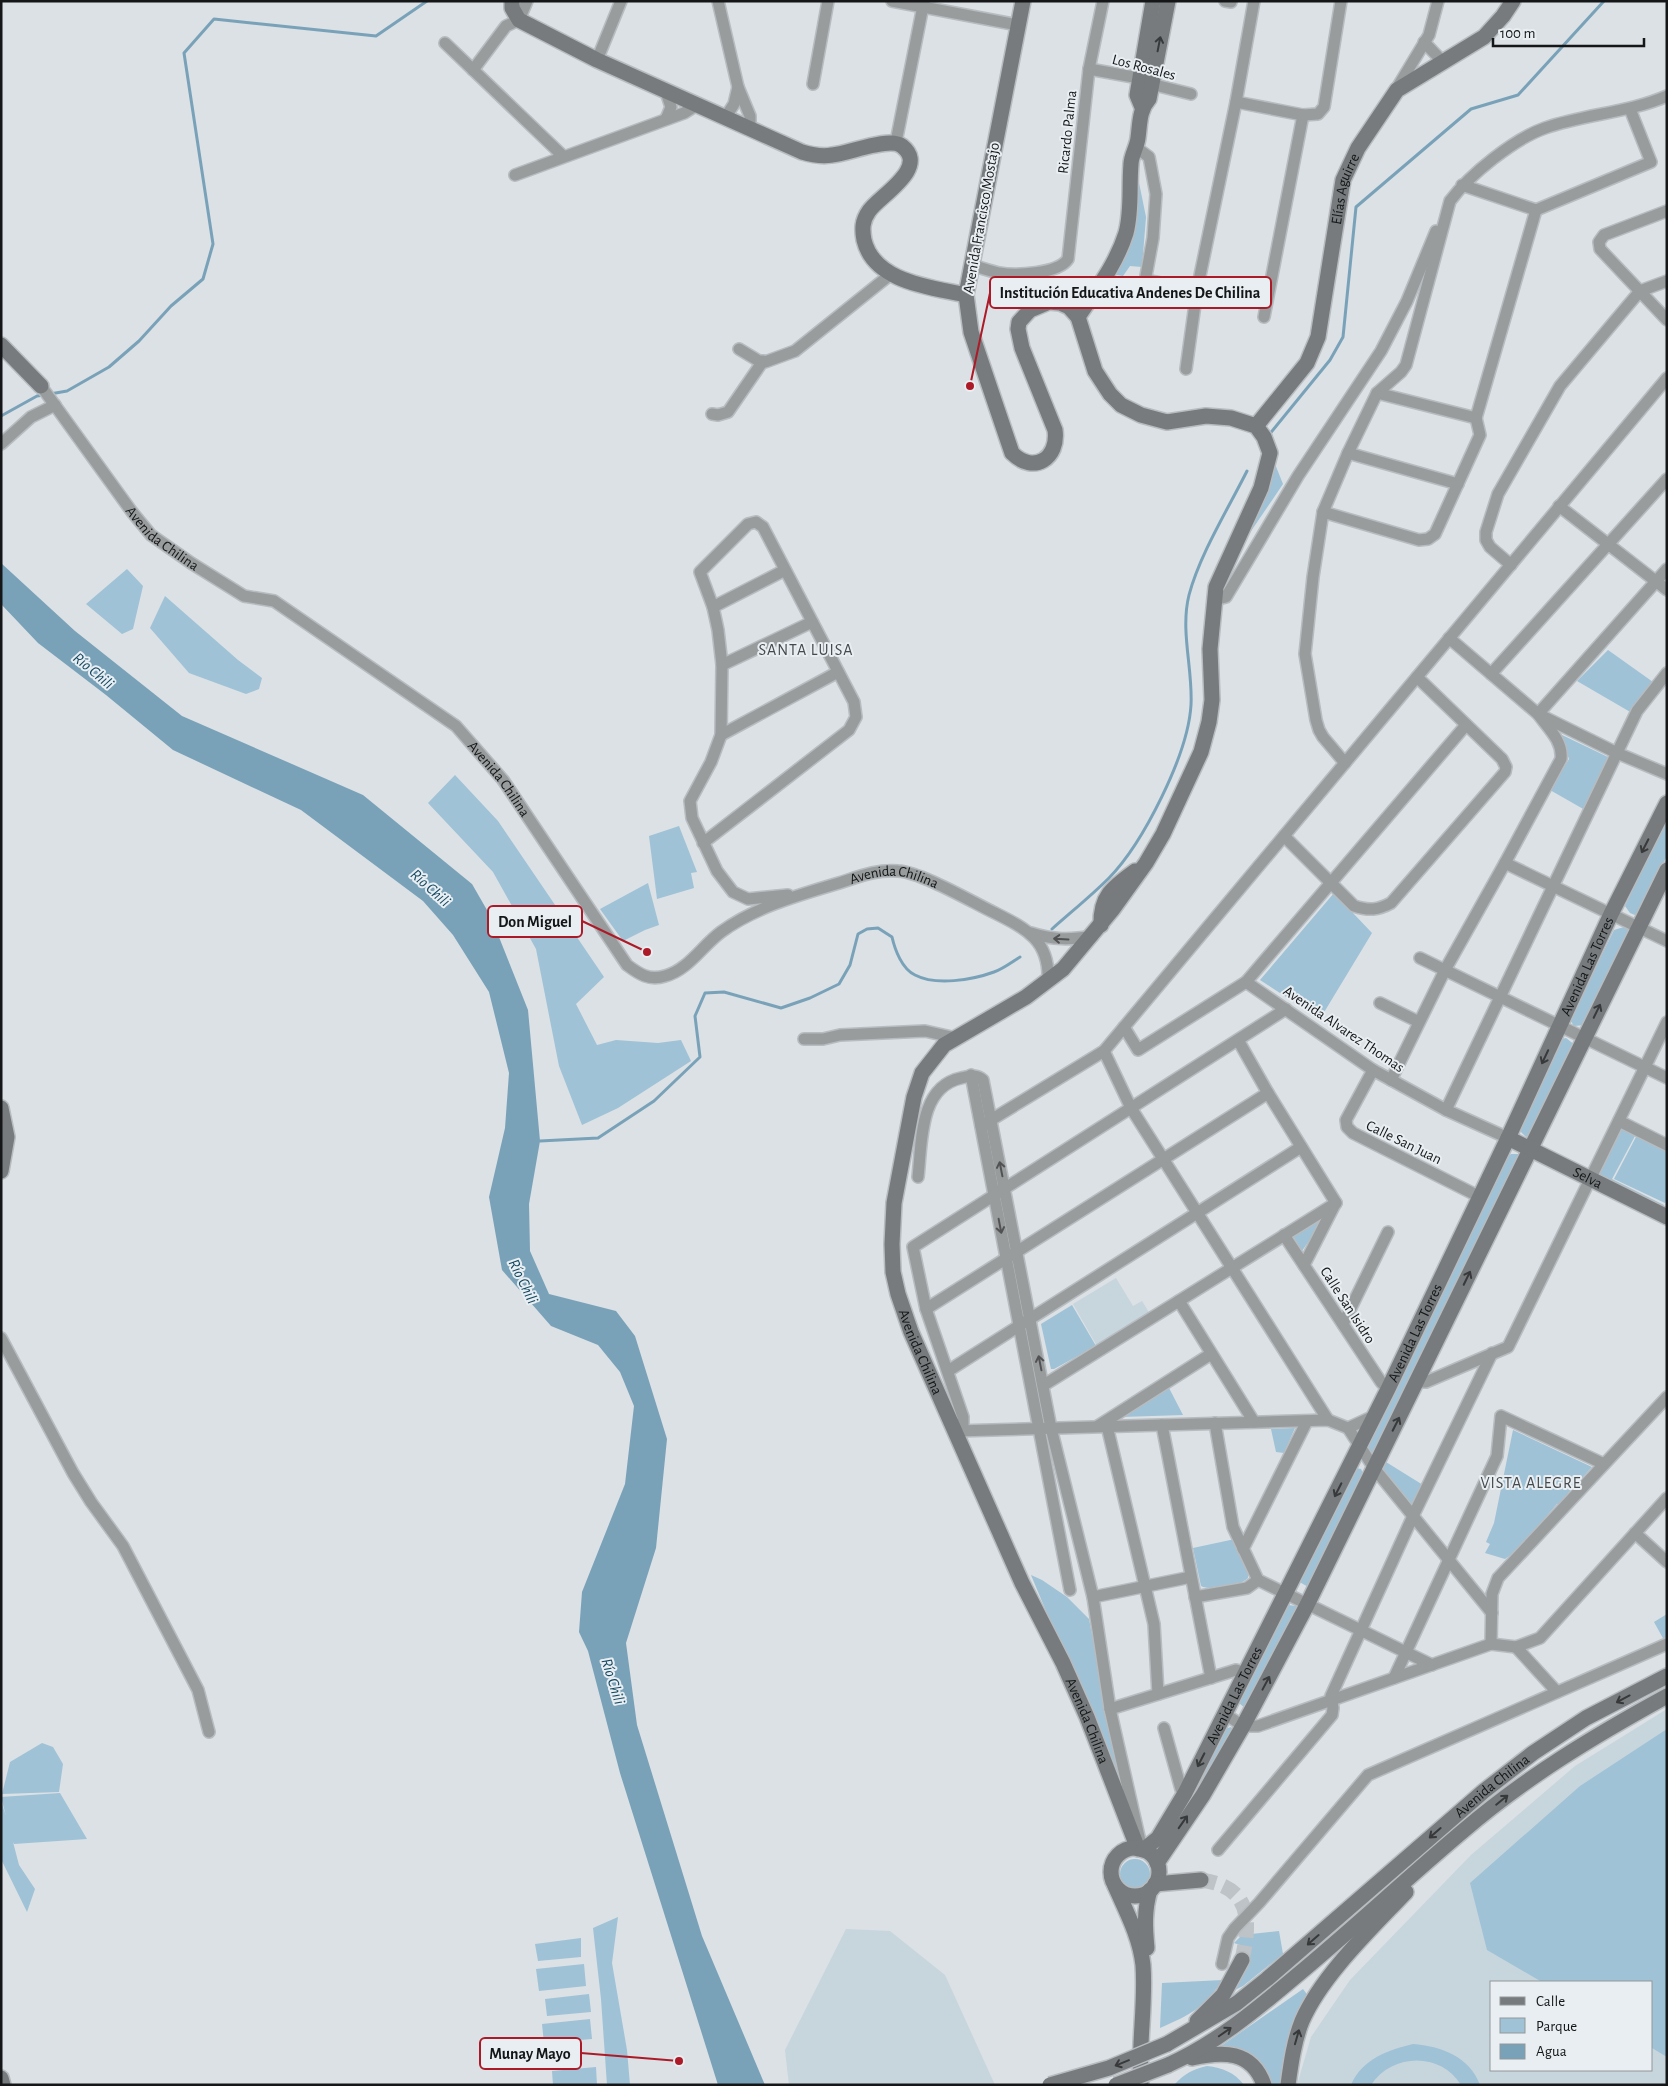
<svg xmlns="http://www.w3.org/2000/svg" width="1668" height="2086" viewBox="0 0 1668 2086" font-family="'Alegreya Sans',sans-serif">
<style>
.built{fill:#c7d5dd;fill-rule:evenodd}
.green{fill:#9fc2d6}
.water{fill:#79a2b9}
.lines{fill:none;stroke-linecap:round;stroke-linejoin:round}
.stream{stroke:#79a2b9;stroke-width:3}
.secondary-tunnel{stroke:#bdc3c6;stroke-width:15;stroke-dasharray:15 8;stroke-linecap:butt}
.street-casing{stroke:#b7bcc0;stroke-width:14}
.secondary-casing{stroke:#b7bcc0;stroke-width:18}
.street{stroke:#999c9d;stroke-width:11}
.secondary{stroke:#777b7d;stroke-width:15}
.secondary-bridge-casing{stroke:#b7bcc0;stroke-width:18;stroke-linecap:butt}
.secondary-bridge{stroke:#777b7d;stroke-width:15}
.oneway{stroke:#37393b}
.oneway2{stroke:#505253}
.labels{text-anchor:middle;stroke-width:4;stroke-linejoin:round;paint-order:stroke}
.street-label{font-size:15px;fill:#141617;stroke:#e8eef2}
.neighbourhood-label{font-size:16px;letter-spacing:1px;fill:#44494c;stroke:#e8eef2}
.water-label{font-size:16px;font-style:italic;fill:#134861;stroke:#e8eef2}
.leader{fill:none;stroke:#ad1a27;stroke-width:2}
.callout-dot{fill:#ad1a27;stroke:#e8eef2;stroke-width:2}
.callout{fill:#e8eef2;stroke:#ad1a27;stroke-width:2}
.callout-label{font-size:16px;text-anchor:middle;font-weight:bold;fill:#141617}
</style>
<rect width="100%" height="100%" fill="#dbe1e5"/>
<path class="built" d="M1116,1278L1133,1306L1142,1301L1150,1314L1097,1346L1073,1304Z
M1667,1709V2085H1297L1311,2037L1350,1980L1471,1855L1575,1766ZM1492,1982H1652V2070H1492Z
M846,1929L890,1931L945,1975L995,2085H789L785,2050Z"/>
<path class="green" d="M1136,168L1146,217L1142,267L1130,266L1123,276L1116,275L1126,234Z
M1271,463L1275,464L1283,484L1228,565Z
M127,569L143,586L133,629L122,634L86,604Z
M165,596L238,660L262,678L259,689L246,694L189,673L150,628Z
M1608,650L1653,682L1632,713L1577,681Z
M1560,734L1610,758L1585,810L1550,790L1569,759Z
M455,775L498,821L604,977L576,1004L597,1045L616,1040L658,1043L681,1040L691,1061L618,1108L582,1125L559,1066L536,949L493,872L428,803Z
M1667,817V856L1638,913L1635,915L1630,913L1625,906Z
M679,826L697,872L691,873L694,888L657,899L649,836Z
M648,883L659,925L645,930L623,941L600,909Z
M1334,893L1372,933L1320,1019L1260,980Z
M1624,927L1629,929L1631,938L1585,1025L1574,1026L1570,1020L1614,930Z
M1566,1038L1575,1045L1533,1134L1526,1137L1521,1132L1520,1127L1561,1039Z
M1619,1128L1635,1136L1612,1179L1664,1205L1660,1211L1593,1177Z
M1637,1135L1667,1151V1198L1665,1203L1614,1179Z
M1511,1154H1518L1520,1158L1373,1455L1364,1451L1505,1158Z
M1328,1213L1302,1251L1293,1236Z
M1072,1305L1096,1346L1054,1369H1051L1041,1324Z
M1169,1388L1183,1415L1121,1417Z
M1295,1428L1284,1453L1276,1452L1271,1429Z
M1513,1430L1592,1467L1568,1493L1570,1497L1566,1502L1557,1504L1539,1525L1532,1540L1505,1559L1485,1553L1490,1544L1486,1542L1494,1523Z
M1386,1462L1423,1485L1409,1508L1381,1472Z
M1356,1468L1361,1469L1363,1473L1310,1588L1296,1580Z
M1235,1539L1248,1574V1578C1241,1586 1210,1591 1201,1586L1193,1548Z
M1031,1575L1042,1580L1067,1597L1089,1619L1123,1796Z
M1288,1605L1296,1606L1298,1613L1247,1710L1238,1702L1285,1608Z
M1667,1614V1638L1664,1640L1654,1622Z
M1231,1727L1234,1732L1170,1833L1222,1730Z
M1667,1729V2057L1652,2048V1982H1542L1487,1950L1470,1883L1580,1786Z
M42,1743L53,1747L63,1764L59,1792L2,1794L10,1762Z
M60,1793L87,1839L14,1844L13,1842L19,1865L35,1889L27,1912L1,1859V1801L6,1816L1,1797Z
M1120 1874a15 15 0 1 1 30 0a15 15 0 1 1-30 0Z
M618,1917L612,1963L627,2050L630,2085H607L601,1999L593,1928Z
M1279,1931L1283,1954L1243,1986L1235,1990L1246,1970L1249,1948L1234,1943L1242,1935Z
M581,1938V1957L538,1961L535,1944Z
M584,1964L586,1986L539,1991L536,1969Z
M1223,1980C1202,2009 1192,2014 1160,2028L1162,1983Z
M1303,1989L1309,1997L1281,2085H1268L1247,2058L1221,2046Z
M589,1994L591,2012L547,2016L545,1999Z
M590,2019L592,2039L544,2043L542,2024Z
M1413,2044C1441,2046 1470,2057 1480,2085H1461C1441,2052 1392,2053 1371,2085H1351C1362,2059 1388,2050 1413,2044Z
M1207,2066C1223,2068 1234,2072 1244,2085H1174C1184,2074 1193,2069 1207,2066Z
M596,2067L597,2085H553L552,2071Z"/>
<path class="water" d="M1,563L75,631L182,716L363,795L472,884L491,917L528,1010L540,1141L529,1204L530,1251L549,1294L616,1311L635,1336L667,1439L656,1548L626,1643L637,1725L702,1936L765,2085H718L620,1773L588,1651L579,1632L582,1592L625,1484L634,1406L620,1372L598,1345L551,1326L502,1270L489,1197L505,1128L509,1073L489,992L453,935L423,901L301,810L173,750L106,695L38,643L1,604Z"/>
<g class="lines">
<path class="stream" d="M50,394L67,391L109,367L139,341L171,306L203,279L213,244L184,53L214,19L376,36L427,1
M1,416L37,396L44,395
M1268,436L1330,360L1343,337L1356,207L1471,109L1518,95L1604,1
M1052,929C1071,912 1091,896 1109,878C1143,843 1188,755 1191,705C1193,669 1180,631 1189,595C1200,554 1228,509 1247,471
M540,1141L598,1138L654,1101L700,1057L695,1016L705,993L724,992L781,1008L810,998L839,984L850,965L858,934L867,929L878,928L892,937C895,950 902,969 915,975C936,986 972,980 994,972C1003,969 1012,962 1020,957"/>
<path class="secondary-tunnel" d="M1201,1880C1251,1887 1251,1919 1242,1960"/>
<defs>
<g id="street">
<path d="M718,1L738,87L750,116V130"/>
<path d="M892,1L1018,25"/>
<path d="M1225,1L1231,2"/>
<path d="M1424,42L1443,62"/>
<path d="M445,43L563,156"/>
<path d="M597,60L621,1"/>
<path d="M1089,69L1139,78L1151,84L1191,94"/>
<path d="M473,70L506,26L519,20L527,1"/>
<path d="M813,84L828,1"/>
<path d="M1397,88L1429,35L1438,1"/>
<path d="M666,92L671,107L666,119"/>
<path d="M1236,102L1303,115L1318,114L1324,107L1341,1"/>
<path d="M725,118L734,104L738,87"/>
<path d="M896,142L924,1"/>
<path d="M1137,148L1149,157L1156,194L1153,238L1146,276V280L1197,290"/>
<path d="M515,175L684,113L695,106"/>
<path d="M1462,185L1536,210"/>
<path d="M1667,211L1604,235L1599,242L1600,249L1667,320"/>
<path d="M972,265C981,268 990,271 999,273C1015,276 1058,274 1068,259L1089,69L1103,1"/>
<path d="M1264,317L1303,115"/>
<path d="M739,349L759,361L765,362L795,351L891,274"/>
<path d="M1186,369L1197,290L1236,102L1254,1"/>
<path id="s1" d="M41,386L132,512L151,535L191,563L244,596L274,601L456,726L503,780L627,965C639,974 649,981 665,976C688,970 702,946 721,932C755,907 799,895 839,883C858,877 877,869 898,871C921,872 972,902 995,913C1027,929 1050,941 1048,981"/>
<path d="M1377,393L1476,418L1536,210L1651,162L1630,109"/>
<path d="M712,414L718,415L728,412L763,361"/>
<path d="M1,444L31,417L55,405"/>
<path d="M1348,453L1458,484"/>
<path d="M1559,506L1667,590"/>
<path d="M1323,512L1419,540L1428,539L1435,534L1480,435L1476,418"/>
<path d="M1511,565L1490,547L1486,540V532L1498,494L1560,386L1640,291L1667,281"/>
<path d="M1214,600L1226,597L1298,476L1381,351L1407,301L1436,231"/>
<path d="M713,607L785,570"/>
<path d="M1449,638L1538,714L1617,753L1667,774"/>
<path d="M722,665L812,622"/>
<path d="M1491,674L1667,479"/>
<path d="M721,735L838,672"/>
<path d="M1345,763L1323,737L1319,730L1316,720L1305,654L1313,577L1323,512L1348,453L1377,393L1401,372L1406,365L1450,201C1470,174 1514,139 1545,128C1585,114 1628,113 1667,96"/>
<path d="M1284,836L1354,906C1369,911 1378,910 1391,903L1505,772L1506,767L1502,759L1417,677"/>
<path d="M703,843L849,730L856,717L854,702L763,527L756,522L748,524L700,572L713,607L718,630L722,665L721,735L711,762L690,801L692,818L717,871L733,892L748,899L788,895"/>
<path d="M1505,863L1667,941"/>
<path d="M1031,933C1053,940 1070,940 1093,936"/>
<path d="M1420,958L1667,1078"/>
<path d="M1246,982L1373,1070L1446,1110L1508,1138"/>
<path d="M1380,1003L1419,1022"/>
<path d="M1124,1027L1138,1050L1246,982L1466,725"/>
<path d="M804,1039H823L840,1035L925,1031L956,1038"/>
<path d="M1238,1040L1268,1093L1336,1203"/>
<path d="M1104,1051L1131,1108L1328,1420"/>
<path d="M1373,1070L1346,1120L1347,1127L1353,1133L1480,1197"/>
<path d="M971,1075L1070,1590"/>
<path d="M1391,1080L1445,970L1505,863L1561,759C1563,741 1548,728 1538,714L1667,569"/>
<path d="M1446,1110L1637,711L1667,673"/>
<path d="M1619,1121L1667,1145"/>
<path d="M981,1126L1104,1051L1667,378"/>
<path d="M918,1177C922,1142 919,1087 961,1078C970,1076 976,1074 983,1080L1051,1428L1093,1597L1110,1709L1140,1841"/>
<path d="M1284,1235L1381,1382L1388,1389"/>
<path d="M1304,1265L1335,1204"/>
<path d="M1179,1301L1254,1422"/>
<path d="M926,1309L1268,1093"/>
<path d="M1343,1324L1388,1232"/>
<path d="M1,1338L73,1473L91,1502L123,1546L198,1690L209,1732"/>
<path d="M948,1371L1301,1147"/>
<path d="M1417,1382H1426L1508,1347L1667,1022"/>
<path d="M1044,1385L1336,1203"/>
<path d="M1215,1423L1233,1527L1258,1580L1432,1665"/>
<path d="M1162,1425L1211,1678"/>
<path d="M1098,1426L1211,1354"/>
<path d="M1107,1426L1154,1624L1158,1694"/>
<path d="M1348,1428L1376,1415"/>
<path d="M957,1431L1328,1420L1348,1428L1374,1468L1492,1613"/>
<path d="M963,1431V1417L926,1309L913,1247L1286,1009"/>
<path d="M1635,1533L1667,1562"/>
<path d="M1243,1549L1307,1421"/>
<path d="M1093,1597L1191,1577"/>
<path d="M1195,1597L1247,1588L1258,1580"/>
<path d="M1491,1644L1492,1594L1498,1578L1667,1397"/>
<path d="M1516,1647L1557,1692"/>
<path d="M1394,1678L1497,1456L1501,1416L1604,1464"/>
<path d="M1110,1709L1236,1670L1247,1673"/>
<path d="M1225,1714L1243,1726H1258L1491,1644L1516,1647L1540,1638L1667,1498"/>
<path d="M1164,1728L1181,1789L1185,1793"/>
<path d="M1218,1850L1332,1715L1333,1708L1331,1696L1413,1516L1492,1353"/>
<path d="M1222,1964L1228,1938L1235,1928L1259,1903L1368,1775L1667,1644"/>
</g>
<g id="secondary">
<path d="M512,1V8L519,20L597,60L802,152C812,155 821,157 832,155C848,154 889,136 902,146C930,168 879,196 869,211C862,221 862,229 864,240C874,282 930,287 966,295"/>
<path id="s2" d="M1023,1L966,295L971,332L1012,453C1034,475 1059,458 1055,430L1022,348L1018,329L1019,322L1030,310L1049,302L1060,303L1069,307L1078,317L1095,371L1110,394L1121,405L1141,415L1167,422L1206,416L1231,418L1256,426L1264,437L1270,453L1261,488L1216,587L1210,649L1212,700L1209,722L1201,752L1163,834L1146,863L1113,909L1063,969L1026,997L944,1045L922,1073L914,1097L894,1203L892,1244L893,1272L898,1294L911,1332L1022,1583L1063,1663L1087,1717L1138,1849"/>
<path d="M1142,107L1137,95L1153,1"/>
<path d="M1078,317C1096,290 1116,265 1126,233C1132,211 1129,187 1131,164C1131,156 1137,147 1138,138C1140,124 1139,110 1149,99L1168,1"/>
<path d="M1,345L41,386"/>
<path id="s3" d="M1256,426L1307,363L1318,337L1343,180L1358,148L1397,90L1484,37L1503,16L1513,1"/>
<path d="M1101,925C1100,896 1113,887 1135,871"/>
<path d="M1,1108L7,1137L1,1171"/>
<path id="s4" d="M1508,1138L1667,1217"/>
<circle cx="1135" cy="1872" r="24"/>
<path id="s5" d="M1143,1850L1158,1838L1185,1793L1388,1389L1508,1138L1611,914L1667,803"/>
<path d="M1157,1863L1203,1795L1243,1726L1307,1605L1667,870"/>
<path d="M1155,1884L1201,1880"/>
<path d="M1115,1886C1126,1911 1140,1937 1143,1965C1146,2005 1138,2045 1141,2085"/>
<path d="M1147,1948C1145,1928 1144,1911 1150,1890"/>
<path d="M1197,2021L1223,1995L1242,1960"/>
<path id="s6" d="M1167,2044L1237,2003L1267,1979L1484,1791L1533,1753L1586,1718L1667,1676"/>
<path d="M1192,2058C1222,2051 1252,2050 1264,2085"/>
<path d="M1168,2065C1215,2044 1256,2010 1295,1977C1352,1930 1406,1879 1463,1831C1526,1777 1594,1736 1667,1696"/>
<path d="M1,2078L3,2085"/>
<path d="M1288,2085C1291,2063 1294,2041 1302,2021C1322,1975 1372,1928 1406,1892"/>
</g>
</defs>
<use href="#street" class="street-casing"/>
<use href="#secondary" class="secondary-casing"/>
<use href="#street" class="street"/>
<use href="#secondary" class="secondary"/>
<defs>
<path id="secondary-bridge" d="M1050,2085L1109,2068L1167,2044
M1116,2085L1168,2065"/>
</defs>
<use href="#secondary-bridge" class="secondary-bridge-casing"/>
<use href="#secondary-bridge" class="secondary-bridge"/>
</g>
<defs><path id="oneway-shaft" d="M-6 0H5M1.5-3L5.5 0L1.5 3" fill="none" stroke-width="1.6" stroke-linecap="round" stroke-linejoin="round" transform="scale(1.25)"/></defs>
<g class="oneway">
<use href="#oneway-shaft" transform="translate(1159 44) rotate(-79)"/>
<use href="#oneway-shaft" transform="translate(1645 846) rotate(117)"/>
<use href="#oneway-shaft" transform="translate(1597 1011) rotate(-64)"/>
<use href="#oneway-shaft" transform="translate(1545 1057) rotate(115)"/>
<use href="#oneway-shaft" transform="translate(1467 1278) rotate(-64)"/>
<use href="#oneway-shaft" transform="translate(1396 1424) rotate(-63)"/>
<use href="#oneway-shaft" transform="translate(1338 1490) rotate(117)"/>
<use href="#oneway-shaft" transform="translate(1266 1683) rotate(-62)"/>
<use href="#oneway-shaft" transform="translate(1623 1699) rotate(152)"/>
<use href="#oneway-shaft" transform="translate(1201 1760) rotate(117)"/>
<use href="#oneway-shaft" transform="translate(1502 1800) rotate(-39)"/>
<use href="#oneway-shaft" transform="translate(1183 1822) rotate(-55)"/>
<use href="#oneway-shaft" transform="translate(1435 1833) rotate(139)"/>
<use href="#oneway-shaft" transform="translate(1313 1940) rotate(139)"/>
<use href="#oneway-shaft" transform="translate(1225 2032) rotate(-35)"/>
<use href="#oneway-shaft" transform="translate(1297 2037) rotate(-74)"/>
<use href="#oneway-shaft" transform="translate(1122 2063) rotate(158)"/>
</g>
<g class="oneway2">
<use href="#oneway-shaft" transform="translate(1061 939) rotate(-177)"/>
<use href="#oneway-shaft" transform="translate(1001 1169) rotate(-101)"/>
<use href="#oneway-shaft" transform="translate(1000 1226) rotate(79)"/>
<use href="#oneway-shaft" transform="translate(1040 1363) rotate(-101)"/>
</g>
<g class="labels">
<g class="street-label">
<text transform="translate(1144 67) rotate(15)" y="5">Los Rosales</text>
<text transform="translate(1067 132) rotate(-84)" y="5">Ricardo Palma</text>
<text dy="5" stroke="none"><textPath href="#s3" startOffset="260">Elías Aguirre</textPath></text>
<text transform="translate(981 218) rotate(-80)" y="5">Avenida Francisco Mostajo</text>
<text dy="5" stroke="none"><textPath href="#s1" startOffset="196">Avenida Chilina</textPath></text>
<text dy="5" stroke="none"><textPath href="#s1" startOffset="616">Avenida Chilina</textPath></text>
<text dy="5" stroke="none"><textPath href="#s1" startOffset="1141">Avenida Chilina</textPath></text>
<text dy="5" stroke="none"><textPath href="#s5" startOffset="991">Avenida Las Torres</textPath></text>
<text transform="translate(1344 1029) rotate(34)" y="5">Avenida Alvarez Thomas</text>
<text transform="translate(1404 1142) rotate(26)" y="5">Calle San Juan</text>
<text dy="5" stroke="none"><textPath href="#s4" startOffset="89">Selva</textPath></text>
<text transform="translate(1348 1305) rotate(57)" y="5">Calle San Isidro</text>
<text dy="5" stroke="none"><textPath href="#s5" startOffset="586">Avenida Las Torres</textPath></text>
<text dy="5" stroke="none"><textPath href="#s2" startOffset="2024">Avenida Chilina</textPath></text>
<text dy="5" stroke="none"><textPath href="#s5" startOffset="181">Avenida Las Torres</textPath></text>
<text dy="5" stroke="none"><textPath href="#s2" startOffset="2429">Avenida Chilina</textPath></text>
<text dy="5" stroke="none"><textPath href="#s6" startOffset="416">Avenida Chilina</textPath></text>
</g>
<g class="neighbourhood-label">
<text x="806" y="655">SANTA LUISA</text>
<text x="1531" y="1488">VISTA ALEGRE</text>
</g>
<g class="water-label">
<text transform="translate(94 670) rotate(40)" y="6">Río Chili</text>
<text transform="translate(431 887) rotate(42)" y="6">Río Chili</text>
<text transform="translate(524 1281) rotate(64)" y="6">Río Chili</text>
<text transform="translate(614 1681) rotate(73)" y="6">Río Chili</text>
</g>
</g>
<path class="leader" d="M970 386L990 293M647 952L582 921M679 2061L581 2053"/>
<g class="callout-dot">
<circle cx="970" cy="386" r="5"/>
<circle cx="647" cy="952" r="5"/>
<circle cx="679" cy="2061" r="5"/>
</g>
<g class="callout">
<rect x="990" y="277" width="281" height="31" rx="5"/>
<rect x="488" y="906" width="94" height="31" rx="5"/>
<rect x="480" y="2038" width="101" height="31" rx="5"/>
</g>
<g class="callout-label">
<text x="1130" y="298">Institución Educativa Andenes De Chilina</text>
<text x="535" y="927">Don Miguel</text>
<text x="530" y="2059">Munay Mayo</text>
</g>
<rect width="1668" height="2086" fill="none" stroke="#141617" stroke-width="5"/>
<rect x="1490" y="1981" width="162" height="90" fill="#e8eef2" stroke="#93989a"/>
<rect x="1500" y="1997" width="25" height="8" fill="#777b7d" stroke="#93989a"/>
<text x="1536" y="2006" font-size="15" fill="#141617">Calle</text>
<rect x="1500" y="2018" width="25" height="15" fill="#9fc2d6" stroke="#93989a"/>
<text x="1536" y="2031" font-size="15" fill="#141617">Parque</text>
<rect x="1500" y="2044" width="25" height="15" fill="#79a2b9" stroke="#93989a"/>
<text x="1536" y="2056" font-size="15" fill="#141617">Agua</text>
<path d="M1493 38v8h151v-8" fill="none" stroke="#141617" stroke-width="2.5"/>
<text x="1500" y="38" font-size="15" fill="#141617" stroke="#e8eef2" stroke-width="4" paint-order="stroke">100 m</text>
</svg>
